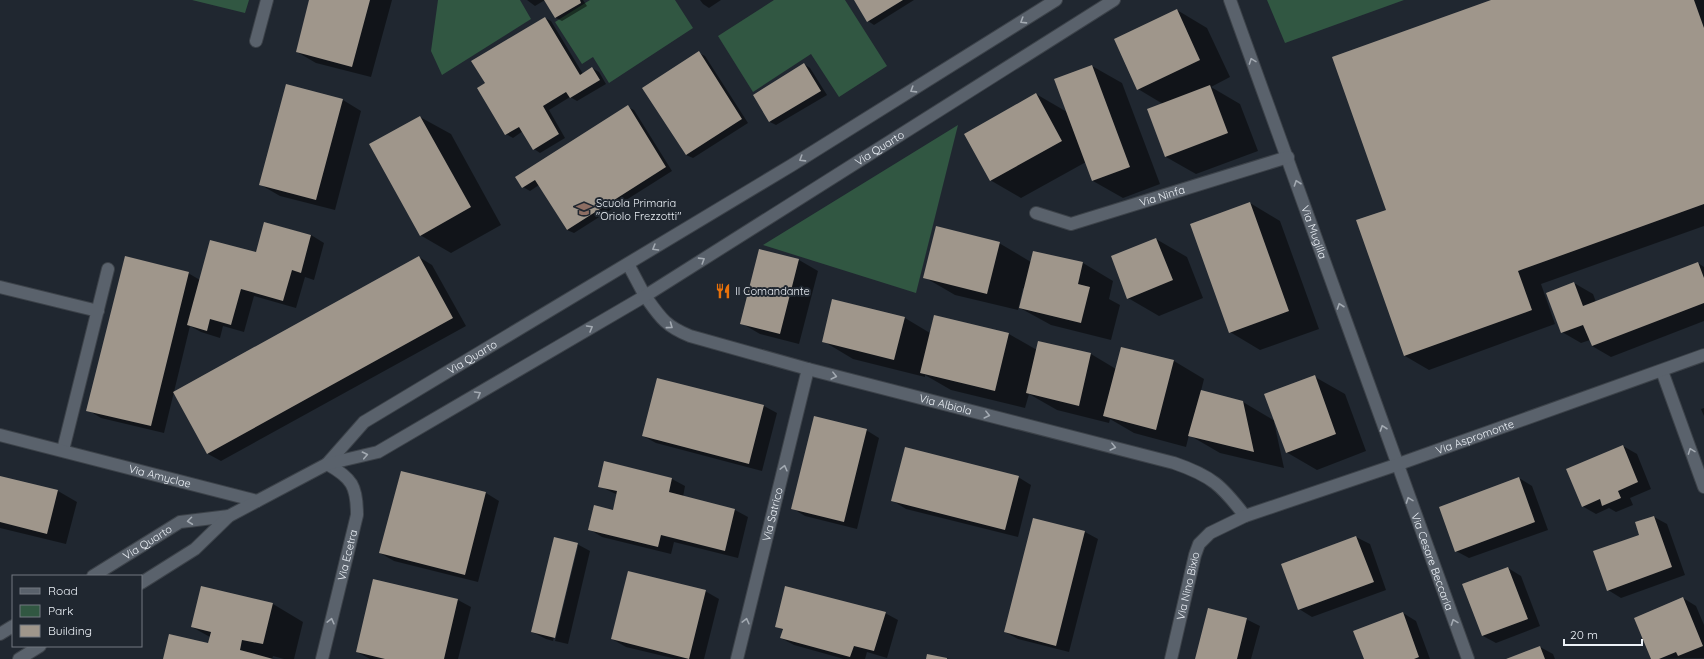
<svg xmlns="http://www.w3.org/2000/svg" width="1704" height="659" viewBox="0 0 1704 659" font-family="Quicksand,sans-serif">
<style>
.green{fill:#315742}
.shadow{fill:#0007}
.building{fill:#9f968b}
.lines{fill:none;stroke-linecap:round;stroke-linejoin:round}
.lane-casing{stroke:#3c4249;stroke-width:14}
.street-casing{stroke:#3c4249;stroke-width:14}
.secondary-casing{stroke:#3c4249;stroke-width:14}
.lane{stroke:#5a626c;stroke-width:12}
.street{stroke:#5a626c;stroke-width:12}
.secondary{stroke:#5a626c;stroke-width:12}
.oneway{stroke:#a3aab2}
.labels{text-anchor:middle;stroke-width:4;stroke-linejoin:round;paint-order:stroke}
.street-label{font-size:11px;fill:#ecf1f7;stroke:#202730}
.poi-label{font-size:11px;fill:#ecf1f7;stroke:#202730;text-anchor:start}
</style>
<rect width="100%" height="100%" fill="#202730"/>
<path class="green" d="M192,0H249L245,13Z
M438,0H520L531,19L442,75L431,51Z
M590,0H675L693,28L609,83L593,57L582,64L555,22Z
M774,0H845L887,66L839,97L811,54L753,92L718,36Z
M1267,0H1404L1285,43Z
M958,125L916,293L763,245Z"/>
<path class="shadow" d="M310,0H392L371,77L316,63L297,52Z
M527,0H545L535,6Z
M545,0H583L587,6L562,21L556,18Z
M700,0H721L709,8L703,4Z
M855,0H914L874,25L868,21Z
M1493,0H1704V226L1541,284L1555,324L1429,370L1405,356L1357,221L1387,210Z
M1177,10L1207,28L1230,77L1211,87L1240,104L1258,151L1196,174L1166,157L1163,104L1138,89Z
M545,18L551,21L583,74L592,68L599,72L606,84L577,101L570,97L549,110L565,138L540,153L534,149L523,131L513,138L506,134L478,88L486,83Z
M699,53L705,56L748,123L693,158L686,155Z
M804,64L810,68L827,95L776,125L770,122Z
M1092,66L1122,83L1160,184L1123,198L1093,181L1086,162L1021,198L990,180L1036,94L1067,112Z
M343,100L361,111L335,210L280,196L261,185Z
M628,107L634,110L672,171L574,233L567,230L539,185L530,191L523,187Z
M420,117L451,134L501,225L451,253L420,235Z
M1250,203L1280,221L1319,329L1260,350L1230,332Z
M265,223L311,235L324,243L314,280L305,277L296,308L254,296L244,332L223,326L220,338L201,332L190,326L164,433L101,418L88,410L188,273L200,280L257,253Z
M1156,239L1187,257L1203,298L1159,316L1128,298L1112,257Z
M999,243L1031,262L1034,252L1083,263L1113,281L1109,299L1120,305L1111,340L1051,325L1020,308L1025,289L1023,288L1018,310L955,295L924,277Z
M419,257L432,265L466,326L221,461L208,454L174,393Z
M799,260L818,271L799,344L760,334L741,323Z
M1698,263L1704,267V321L1611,357L1592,346L1590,340L1581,343L1562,332L1574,283L1593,294L1596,302Z
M833,300L905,318L930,333L934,316L1009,334L1037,350L1039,342L1091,354L1116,369L1122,348L1174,361L1204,379L1201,391L1243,402L1275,421L1315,377L1345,394L1366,451L1317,470L1286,452L1275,422H1274L1284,468L1220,453L1189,435L1186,447L1134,433L1110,419L1109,423L1057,410L1029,394L1025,408L951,390L925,375V377L853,359L823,341Z
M764,406L777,413L762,471L656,443L643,436Z
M1704,408V416L1701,409Z
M866,430L879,438L857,529L805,516L792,508Z
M1623,446L1637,454L1651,489L1630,498L1633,505L1616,512L1609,508L1596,514L1582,506Z
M605,462L672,479L685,486L683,497L735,510L748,517L738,558L674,542L671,554L602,537L589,529L614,511L618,495L599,486Z
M401,472L486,493L499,501L478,582L394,561L380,553Z
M0,477L58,491L77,502L66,544L0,528Z
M1018,477L1031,485L1018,537L906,509L893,501Z
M1519,478L1532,486L1548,530L1469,558L1456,551Z
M1654,517L1667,524L1685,575L1621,598L1608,590Z
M1085,532L1098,539L1069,652L1018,639L1005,632Z
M1356,537L1370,544L1386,590L1312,617L1299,609L1283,564Z
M555,538L577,544L590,551L568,644L555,641L578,546H576L553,641L546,639L532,632Z
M1508,568L1521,576L1540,626L1496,643L1483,636L1464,585Z
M705,591L719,599L704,659H676L626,647L612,639Z
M1683,598L1696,606L1704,625V658L1652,659Z
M458,600L471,607L458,659H370L357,652Z
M273,604L303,622L294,659H284L273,656L272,659H164L209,644L210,637L192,627Z
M885,613L898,620L887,658L867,652L865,659H844L794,645L781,638L783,630L776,626Z
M1403,613L1416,621L1430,659H1365Z
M1246,619L1260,626L1251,659H1196Z
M1540,647L1553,654L1555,659H1508Z"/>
<path class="building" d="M309,0H370L352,67L296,52Z
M544,0H580L581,3L555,18Z
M854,0H903L867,22Z
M1491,0H1694L1704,28V204L1518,271L1532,310L1404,356L1356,220L1386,210L1332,57Z
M1177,9L1200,60L1137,90L1114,39Z
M545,17L580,75L592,67L600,80L570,98L566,92L543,106L559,134L533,150L519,127L505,135L477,88L485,83L471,61Z
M699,51L742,119L686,155L642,88Z
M804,63L821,91L769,122L753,95Z
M1092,65L1130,167L1092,181L1054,79Z
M286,84L343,99L316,200L259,185Z
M1210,85L1228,133L1165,157L1147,109Z
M1036,93L1062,141L990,181L964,134Z
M628,105L666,167L567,230L535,180L522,188L515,177Z
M420,116L471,207L420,236L369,144Z
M1250,202L1289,311L1229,333L1190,224Z
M264,222L311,235L301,273L292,270L283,301L241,289L231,325L210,319L207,331L187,325L210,240L256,252Z
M936,226L1000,242L987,294L923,278Z
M1156,238L1173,280L1127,299L1111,256Z
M759,249L799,259L780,334L740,324Z
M1033,251L1083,262L1078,284L1090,287L1081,323L1019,308Z
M125,256L189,272L151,426L86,411Z
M419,256L453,318L207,454L173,392Z
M1698,262L1704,278V303L1592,346L1583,325L1561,333L1546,293L1574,282L1583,306Z
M832,299L905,317L894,360L822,342Z
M934,315L1009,333L995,391L920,373Z
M1038,341L1091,353L1079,406L1026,393Z
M1121,347L1174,360L1156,430L1103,416Z
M1315,375L1336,434L1286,453L1264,394Z
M657,378L764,405L749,464L642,436Z
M1201,390L1243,401L1254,452L1188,436Z
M814,416L867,429L844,522L791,509Z
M1623,445L1638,482L1618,491L1621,498L1602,506L1600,499L1582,507L1566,469Z
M905,447L1019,476L1005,530L891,501Z
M604,461L672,478L669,492L735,509L725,551L661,535L658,547L588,530L594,505L613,510L617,491L598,487Z
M401,471L486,492L465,575L379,553Z
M0,476L58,490L47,534L0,522Z
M1519,477L1535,522L1455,552L1439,507Z
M1654,516L1672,567L1607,591L1593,551L1639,535L1635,522Z
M1033,518L1085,531L1056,646L1004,632Z
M1356,536L1374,582L1298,610L1281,564Z
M554,537L578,543L555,638L531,632Z
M1508,567L1528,619L1482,636L1462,584Z
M628,571L706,590L689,659L611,639Z
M373,579L458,599L444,659H385L356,652Z
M201,586L273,603L263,644L242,640L240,650L273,659H163L169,634L208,643L211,632L191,627Z
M785,586L886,612L874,651L854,646L850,657L780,638L783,629L775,627Z
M1683,597L1703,646L1678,656L1676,652L1659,659H1651L1634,618Z
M1208,608L1247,618L1237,659H1195Z
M1403,612L1419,657L1414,659H1364L1353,631Z
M1540,646L1545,659H1506Z
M927,654L947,658V659H926Z"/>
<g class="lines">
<defs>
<path id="lane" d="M0,287L98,311
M63,450L108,269"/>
<g id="street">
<path id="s1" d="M1230,0C1311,219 1387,440 1468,659"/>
<path d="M256,41L267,0"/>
<path id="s2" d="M1036,213L1071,224L1288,157"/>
<path id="s3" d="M645,296C660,317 665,326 690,336L808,369L1174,463C1212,476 1222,486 1245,516"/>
<path d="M1662,371L1704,487"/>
<path id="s4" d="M0,435L257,501"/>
<path id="s5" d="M322,659L357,515C357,486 352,478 327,464"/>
<path id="s6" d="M737,659L808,369"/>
<path id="s7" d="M1171,659L1195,555L1199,544L1210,533L1245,516L1396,465L1704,355"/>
</g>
<g id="secondary">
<path d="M628,264L645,296"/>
<path id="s8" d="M327,464L364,422L792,165L1056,0"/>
<path id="s9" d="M93,576L180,522L229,516"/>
<path id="s10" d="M141,583L195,549L229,516L327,464L378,452L645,296L1114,0"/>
<path d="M0,634L13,626"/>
<path d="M19,659L40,646"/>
</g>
</defs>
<use href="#lane" class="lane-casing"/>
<use href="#street" class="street-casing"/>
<use href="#secondary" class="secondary-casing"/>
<use href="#lane" class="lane"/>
<use href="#street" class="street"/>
<use href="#secondary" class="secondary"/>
</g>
<defs><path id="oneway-chevron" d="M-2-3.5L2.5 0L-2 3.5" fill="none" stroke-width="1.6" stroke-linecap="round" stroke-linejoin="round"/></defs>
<g class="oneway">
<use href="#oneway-chevron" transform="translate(1023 21) rotate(148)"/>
<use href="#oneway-chevron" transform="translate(1252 61) rotate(-110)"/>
<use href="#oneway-chevron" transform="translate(913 90) rotate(148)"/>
<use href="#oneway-chevron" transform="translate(802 159) rotate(148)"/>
<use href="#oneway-chevron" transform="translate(1297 183) rotate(-109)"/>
<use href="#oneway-chevron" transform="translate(655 248) rotate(149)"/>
<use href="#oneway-chevron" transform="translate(702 260) rotate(-32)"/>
<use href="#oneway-chevron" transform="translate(1340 306) rotate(-109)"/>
<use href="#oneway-chevron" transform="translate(670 326) rotate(36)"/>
<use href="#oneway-chevron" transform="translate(590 328) rotate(-30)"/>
<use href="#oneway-chevron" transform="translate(834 376) rotate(14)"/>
<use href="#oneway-chevron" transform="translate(478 394) rotate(-30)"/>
<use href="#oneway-chevron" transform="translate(987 415) rotate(14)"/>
<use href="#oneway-chevron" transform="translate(1383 428) rotate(-109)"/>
<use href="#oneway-chevron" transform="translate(1113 447) rotate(14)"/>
<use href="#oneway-chevron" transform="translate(1691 451) rotate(-110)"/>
<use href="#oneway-chevron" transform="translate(365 455) rotate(-12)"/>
<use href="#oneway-chevron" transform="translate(784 468) rotate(-76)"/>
<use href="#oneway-chevron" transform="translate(1409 500) rotate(-110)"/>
<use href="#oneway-chevron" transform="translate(190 521) rotate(173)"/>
<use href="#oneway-chevron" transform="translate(331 621) rotate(-76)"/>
<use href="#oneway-chevron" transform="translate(746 621) rotate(-76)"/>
<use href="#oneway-chevron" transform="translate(1454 622) rotate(-110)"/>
</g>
<defs>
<symbol id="school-bare" viewBox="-9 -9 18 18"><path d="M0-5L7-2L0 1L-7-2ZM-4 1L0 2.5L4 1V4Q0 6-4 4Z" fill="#8d6e63" stroke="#202730" stroke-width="2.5" paint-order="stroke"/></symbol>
<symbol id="restaurant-bare" viewBox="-9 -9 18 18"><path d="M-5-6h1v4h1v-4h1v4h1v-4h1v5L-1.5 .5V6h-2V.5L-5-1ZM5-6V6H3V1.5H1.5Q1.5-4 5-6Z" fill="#e8710a" stroke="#202730" stroke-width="2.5" paint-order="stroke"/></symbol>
</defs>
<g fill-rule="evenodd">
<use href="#school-bare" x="573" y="198" width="22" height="22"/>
<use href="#restaurant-bare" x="712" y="280" width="22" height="22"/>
</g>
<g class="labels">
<g class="street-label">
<text dy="4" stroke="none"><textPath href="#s10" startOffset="861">Via Quarto</textPath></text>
<text dy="4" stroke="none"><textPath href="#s2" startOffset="132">Via Ninfa</textPath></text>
<text dy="4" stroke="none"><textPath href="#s1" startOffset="247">Via Mugilla</textPath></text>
<text dy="4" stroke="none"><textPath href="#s8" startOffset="182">Via Quarto</textPath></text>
<text dy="4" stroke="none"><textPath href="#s3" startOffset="326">Via Albiola</textPath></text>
<text dy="4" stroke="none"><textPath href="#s7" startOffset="416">Via Aspromonte</textPath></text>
<text dy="4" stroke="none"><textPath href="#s4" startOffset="165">Via Amyclae</textPath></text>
<text dy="4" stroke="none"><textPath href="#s6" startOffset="149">Via Satrico</textPath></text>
<text dy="4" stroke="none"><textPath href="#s9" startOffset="64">Via Quarto</textPath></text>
<text dy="4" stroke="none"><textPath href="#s5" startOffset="107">Via Ecetra</textPath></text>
<text dy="4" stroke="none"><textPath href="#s1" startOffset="597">Via Cesare Beccaria</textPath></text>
<text dy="4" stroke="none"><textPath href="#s7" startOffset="75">Via Nino Bixio</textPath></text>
</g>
<g class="poi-label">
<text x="596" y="207">Scuola Primaria<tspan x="596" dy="13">"Oriolo Frezzotti"</tspan></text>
<text x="735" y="295">Il Comandante</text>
</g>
</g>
<rect x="12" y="575" width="130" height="72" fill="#202730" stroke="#727880"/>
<rect x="20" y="588" width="20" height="6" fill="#5a626c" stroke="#727880"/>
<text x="48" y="595" font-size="12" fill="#ecf1f7">Road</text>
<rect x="20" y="605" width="20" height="12" fill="#315742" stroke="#727880"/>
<text x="48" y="615" font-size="12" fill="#ecf1f7">Park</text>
<rect x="20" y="625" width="20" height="12" fill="#9f968b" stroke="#727880"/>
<text x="48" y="635" font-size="12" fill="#ecf1f7">Building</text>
<path d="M1564 639v6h78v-6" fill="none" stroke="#ecf1f7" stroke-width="2"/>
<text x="1570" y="639" font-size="12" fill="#ecf1f7" stroke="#202730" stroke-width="3" paint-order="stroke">20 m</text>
</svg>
